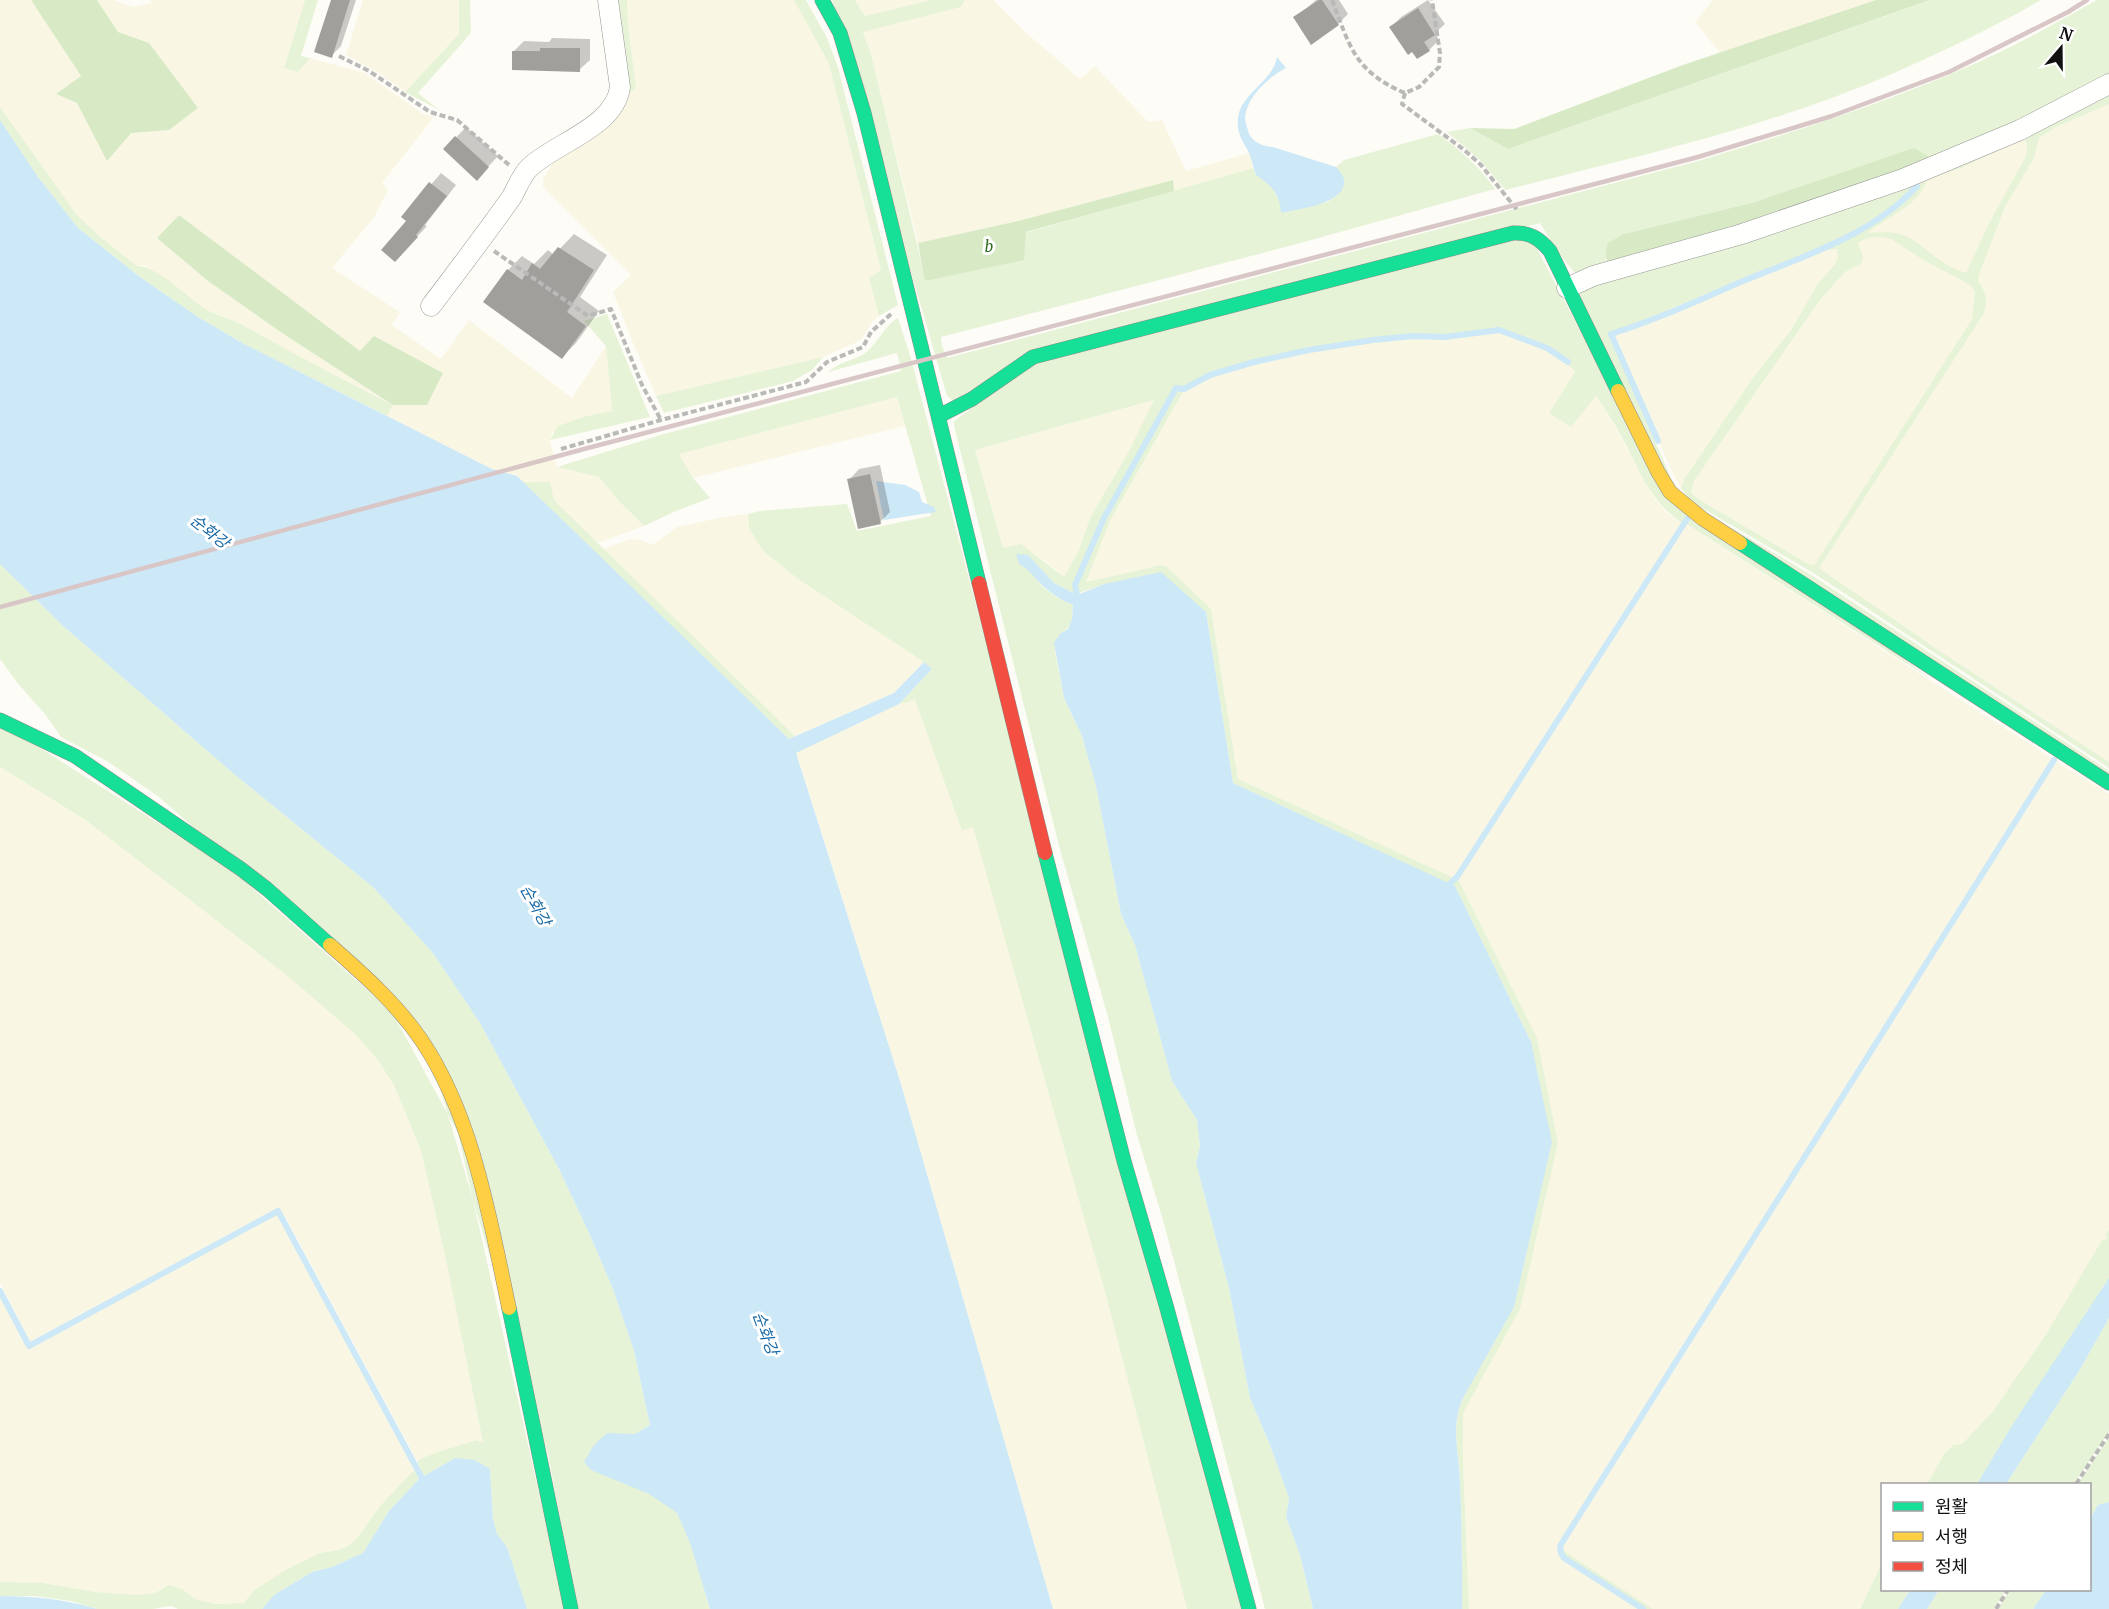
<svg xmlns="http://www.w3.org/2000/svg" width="2109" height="1609" viewBox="0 0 2109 1609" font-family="Merriweather,'Noto Sans KR',serif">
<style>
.farmland{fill:#f9f7e4;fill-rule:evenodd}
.green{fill:#e7f3d7;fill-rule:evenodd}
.forest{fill:#d8eac5}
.water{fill:#cde8f7}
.shadow{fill:#0003}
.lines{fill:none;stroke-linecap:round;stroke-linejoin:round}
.stream{stroke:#cde8f7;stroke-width:6}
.building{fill:#a19f9c}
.street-casing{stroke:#979795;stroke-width:21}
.fast-casing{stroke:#8e8d8b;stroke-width:15}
.slow-casing{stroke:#8e8d8b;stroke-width:15}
.jam-casing{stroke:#8e8d8b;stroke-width:15}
.path{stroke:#b9b9b8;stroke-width:4;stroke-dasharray:6 3;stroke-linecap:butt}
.street{stroke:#fffffe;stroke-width:20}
.fast{stroke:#16e098;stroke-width:14}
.slow{stroke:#ffcf43;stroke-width:14}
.jam{stroke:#f24e42;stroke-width:14}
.rail{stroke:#d9c6c7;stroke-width:4.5}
.labels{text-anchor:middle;stroke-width:6;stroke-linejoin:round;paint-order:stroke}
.park-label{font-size:15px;font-style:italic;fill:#2f6b1f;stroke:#fff}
.water-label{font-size:16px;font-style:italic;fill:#1768a6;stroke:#fff}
</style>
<rect width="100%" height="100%" fill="#fdfcf7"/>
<path class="farmland" d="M0,0H31L81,76L56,94L77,103L131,133L169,130L149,43L118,32L97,0H114L133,7L152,3L150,0H305L284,68L298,72L310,58L365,73L423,114L434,117L382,183L388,190L374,217L332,268L400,312L392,325L441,359L469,320L572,398L606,346L612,412L587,416L552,433L550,440L557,467L599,477L618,500L644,526L598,543L554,500L550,482H522L517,476L492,469L387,416L392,405L264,338L242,324L204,309L158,274L144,265L137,266L98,235L76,214L0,107ZM179,215L361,352L427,405H393L282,333L208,281L157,238Z
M363,0H459V34L405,92L380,74L346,55Z
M627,0H794L829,64L881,270L869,278L879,316L873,321L862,338L855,343L823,357L656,396L633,343L613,292L631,275L543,187V179L555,160L618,114L626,104L630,93L636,87L628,24Z
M855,0H931L865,16Z
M965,0H993L1024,31L1080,79L1095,66L1148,122L1162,120L1186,171L1249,153L1253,168L1174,191L1173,180L1022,220L918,243L871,54L863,31L961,7Z
M1713,0H1876L1721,54L1695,22Z
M2109,104V762L1943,653L1819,568L1983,315V288L1978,281L1980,272L2005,207L2034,158L2039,138L2056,127Z
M2024,139L2027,144L2026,156L1988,225L1966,273L1953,270L1903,235L1865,233L1905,208L1927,180L1961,168Z
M1879,237L1891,239L1920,258L1970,285L1975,290L1972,319L1819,558L1815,564L1810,565L1700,500L1691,493L1694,481L1820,300L1845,272L1859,265L1863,256L1858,243L1867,238Z
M1837,249L1838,256L1835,264L1817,285L1791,330L1755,375L1681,488L1674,476L1613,336L1649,323L1779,268L1822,251Z
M1499,332L1546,350L1567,363L1596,395L1608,414L1654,498L1667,513L1683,524L1454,878L1238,779L1211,609L1162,565L1086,582L1110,521L1184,390L1211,376L1254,363L1309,351L1373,342L1413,338H1446Z
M897,397L905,426L693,478L678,454Z
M1155,400L1130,449L1090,518L1079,550L1064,577L1043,559L1003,548L975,450Z
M748,514L749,528L763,551L798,579L924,662L894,693L795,736L603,549L628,540L639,539L652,545L677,527L723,517Z
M1685,523L2053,759L1558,1546V1553L1565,1561L1639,1609H1469L1463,1461V1413L1558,1143L1537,1038L1458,879Z
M915,700L962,830L973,826L1105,1292L1187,1609H1053L900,1081L796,752L899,704Z
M2056,761L2109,794V1230L2105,1235L2107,1239L2047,1333L1993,1411L1962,1444L1944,1454L1927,1484H1882V1563L1860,1609H1653L1567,1553L1562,1548Z
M0,767L84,819L190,900L290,978L355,1034L377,1059L394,1085L421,1151L446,1260L483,1444L476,1440L432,1454L417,1461L286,1218L279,1208L30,1342L0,1283Z
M278,1214L414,1470L380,1506L360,1534L351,1544L339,1550L320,1553L263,1585L253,1591L245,1603L216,1604L195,1599L182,1590L161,1588L155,1593L140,1595L95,1592L43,1583L0,1582V1297L27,1348Z"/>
<path class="green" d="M305,0H318L301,56L310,58L298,72L284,68Z
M459,0H470L471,33L418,93L439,110L405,92L459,34Z
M615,0H627L628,24L636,87L630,93Z
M794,0H806L827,38L838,67L898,305L879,316L869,278L881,270L829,64Z
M832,0H855L865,16L931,0H965L961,7L863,32L871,54L926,281L1025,233L1253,168L1256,175L1271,185L1281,205L1328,202L1342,189L1344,179L1336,167L1344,160L1438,134C1460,150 1479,166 1495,189L1293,245L941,337L942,346L947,358L1698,161C1800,130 1903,98 2000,52C2033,36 2065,18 2097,0H2109V82L1938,162L1755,202L1624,234L1606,251V260L1610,268L1584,273L1574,272L1558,252L1540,223L1030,355L953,401L947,396Z
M1931,0H2041C1994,27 1944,51 1894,73C1770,127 1636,157 1505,190L1480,160L1447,132L1470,128L1508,149Z
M2109,91V104L2056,127L2039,138L2034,158L2005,207L1980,272L1978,281C1987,293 1988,301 1983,315L1819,568L1943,653L2109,762V768L1815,574L1697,505L1689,499L1681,488L1685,478L1755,375L1791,330L1817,285L1835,264L1838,256L1837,249L1822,251C1845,241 1913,206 1920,183L1898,204L1846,237L1609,334L1671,478L1686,501L1813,576L2079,751L2109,771V781L1699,513L1677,495L1669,485L1584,313L1580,294L1582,288L1589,284C1767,237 1946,178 2109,91ZM2024,139L2027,144L2026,156L1988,225L1966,273C1939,266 1922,241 1900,234C1888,231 1878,233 1867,233C1886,218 1920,205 1927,180L1961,168ZM1879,237L1891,239L1920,258L1970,285L1975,291L1972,319L1819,558L1815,564L1810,565L1700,500L1691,493L1694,481L1820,300L1845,272L1859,265L1862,262L1863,256L1858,243L1867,238Z
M0,107L76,214L98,235L137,266C154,264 187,296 202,307C214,315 230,318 243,325C292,353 342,379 393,405L387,416L244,344L198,317L140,277L78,228L38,177L0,120Z
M1511,236L1535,245L1659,480L1931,679L1685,523L1688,520L1686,518L1683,524C1647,499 1641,471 1621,436C1614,422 1605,409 1596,396L1571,427L1549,413L1575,372L1567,363L1569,361L1548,347L1499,328L1445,335H1413L1373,338L1308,348L1254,360L1209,373L1183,387H1175L1102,517L1073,585L1075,594L1054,583L1028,556C1028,579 1052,597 1073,605C1072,620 1073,626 1060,634L1055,652L1064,698L1082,736L1096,786L1121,914L1135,945L1172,1081L1197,1120L1200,1146L1196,1163L1229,1288L1250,1398L1270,1445L1289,1498L1286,1517L1300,1555L1313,1609H1265L1195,1340L1163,1220L1137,1135L1108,1017L1059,846L954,426V421L1035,362ZM1154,400L1130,449L1090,518L1079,550L1064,577L1021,544L1003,548L975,450Z
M607,314L650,417L550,440L558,426L587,416L612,411L606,346L584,321Z
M898,318L910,355L1241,1609H1187L1105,1292L973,827L962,831L915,700L899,704L932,669L924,662L798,579L763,551L749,528L748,514L760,511L847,504L857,531L931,516L897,397L679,454L693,478L710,498L676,511L644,526L618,500L599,477L557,467L664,434L901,371L897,353L828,372C841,361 849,362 862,355C877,347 882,327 898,318Z
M823,357L812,370L793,381L664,413L656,396Z
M1177,390H1184L1110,521L1086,582L1162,565L1167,567L1211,609L1238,779L1454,878L1448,884L1233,783L1206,612L1104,584L1079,593L1076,585L1105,518Z
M522,482H550L554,500L795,736L789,739Z
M0,564L61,624L234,774L374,888L433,953L480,1023L559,1169L589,1233L613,1289L634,1351L650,1425L635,1434H606L623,1483C641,1490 662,1498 676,1512C687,1523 704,1590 710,1609H577L548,1454L423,1030L159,797L107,761L61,737L45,714L19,685L0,659Z
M0,726L15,732L232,870L392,1012L458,1133L565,1609H527L507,1547L497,1534L493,1519L490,1469L455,1458L424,1476L417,1461L432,1454L476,1440L483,1443L446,1260L421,1151L394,1085L377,1059L355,1034L290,978L190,900L84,819L0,767Z
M1458,879L1537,1038L1558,1143L1520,1309L1463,1413V1461L1469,1609H1462C1462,1566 1462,1523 1460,1480C1459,1449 1450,1428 1463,1398L1531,1042L1455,886L1451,885Z
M2109,1230V1278L1977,1484H1927L1944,1454L1953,1445L1962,1444L1993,1411L2047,1333L2102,1240L2107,1239L2105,1235Z
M2109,1318V1431L2074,1484H2006L2079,1371Z
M2109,1437V1502L2098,1505L2090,1519V1484H2078Z
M414,1470L419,1479L389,1511L363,1553L332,1567L312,1572L274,1595L262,1609H178L171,1606L153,1609H97L71,1601L35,1596H0V1582L43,1583L95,1592L140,1595L155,1593L168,1585L182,1589L195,1599L216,1604L244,1603L253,1591L289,1568L320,1553L339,1550L351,1544L360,1534L380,1506Z
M1562,1548L1567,1553L1653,1609H1646L1569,1560L1564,1555Z
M1882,1563V1590H1910L1898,1609H1860Z
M1939,1590H2006L1994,1609H1927Z
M2010,1590H2046L2033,1609H1998Z"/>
<path class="forest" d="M31,0H97L118,32L149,43L198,108L169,130L131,133L107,161L77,103L56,94L81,76Z
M1876,0H1930L1508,149L1470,128L1514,129L1680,66Z
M1914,148L1938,162L1610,268C1605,259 1605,252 1608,243L1624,234L1755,202Z
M1173,180L1174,191L1026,232L1024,260L925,281L918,243L1022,220Z
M179,215L360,351L374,336L443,373L427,405H393L282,333L208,281L157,238Z"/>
<path class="water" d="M1277,57L1286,68C1269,77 1248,95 1245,117C1245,121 1247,126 1248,131C1251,142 1262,146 1273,147L1336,167C1339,170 1343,175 1344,179C1348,204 1298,209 1281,213C1280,194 1271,185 1256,175C1253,168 1252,160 1249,153C1245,144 1239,138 1238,127C1234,95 1272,85 1277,57Z
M0,120L38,177L78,228L140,277L198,317L244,344L492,469L517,476L789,739L894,693L924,662L932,669L899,704L796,753L900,1081L1053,1609H710L690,1543L677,1513L649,1494L591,1470L584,1462L594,1445L607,1433L635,1434L650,1425L634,1351L613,1289L589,1233L559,1169L480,1023L433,953L374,888L234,774L61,624L0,564Z
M876,481L905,485L919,492L922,502L934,507L936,512L884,520Z
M1016,554L1028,555L1054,583L1077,595L1104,584L1161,572L1206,612L1233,783L1455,886L1531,1042L1552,1142L1514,1307L1463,1398C1450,1428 1459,1449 1460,1480C1462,1523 1462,1566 1462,1609H1313L1300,1555L1286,1517L1289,1498L1270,1445L1250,1398L1229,1288L1196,1163L1200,1146L1197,1120L1172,1081L1135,945L1121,914L1096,786L1082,736L1064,698L1054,643L1060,634L1068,629L1072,619L1073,605C1061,600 1050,593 1041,584C1033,576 1029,569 1019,564Z
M2109,1278V1318L2079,1371L2006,1484H1977L2013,1424Z
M455,1458L475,1460L490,1469L493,1519L497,1534L507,1547L527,1609H262L274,1595L312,1572L332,1567L363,1553L389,1511L419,1479Z
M2109,1502V1609H2033L2046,1590H2090V1519L2098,1505Z
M1910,1590H1939L1927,1609H1898Z
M0,1596C34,1596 64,1599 97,1609H0Z"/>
<path class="shadow" d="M332,0H356L341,46L331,56Z
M1316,0H1339L1348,14L1338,24L1295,18Z
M1428,0L1445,24L1435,33L1439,40L1429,50L1391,27L1401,17Z
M552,38L590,39V60L579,70L514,51L524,41L549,42Z
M466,127L498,156L487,168L445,149Z
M441,173L456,185L425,225L427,226L405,250L408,221L403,217Z
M574,234L607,255L580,297L599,311L576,343L562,357L485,301L508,270L522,256L534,264L548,250L554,255Z
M880,465L890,512L880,522L849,480L859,469Z"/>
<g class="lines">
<path class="stream" d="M1658,441L1611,334C1656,320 1699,300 1743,281C1802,257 1873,235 1917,186
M1077,595L1075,585L1104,518L1176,388L1184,389L1210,375L1254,362L1309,350L1373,340L1413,336L1445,337L1499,330L1547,348L1568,362
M1444,889L1457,877L1687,519
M0,1291L29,1346L278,1211L422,1478
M1643,1609L1564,1558L1561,1553L1560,1546L2054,760"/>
</g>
<path class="building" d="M331,0H350L332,58L314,52Z
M1319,0H1322L1339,25L1311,45L1293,17Z
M1418,8L1435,35L1424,42L1430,51L1417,59L1412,52L1408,55L1389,27Z
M540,48H580V72L512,70V51H540Z
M455,136L489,167L477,181L443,149Z
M429,182L447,196L416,235L418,237L395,262L381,250L406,221L401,217Z
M558,247L594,270L567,312L586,326L562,359L483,302L507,269L522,280L532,263L540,269Z
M870,474L881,524L858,529L847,479Z"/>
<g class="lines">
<defs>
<path id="street" d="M1567,288L1593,276L1742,234L1903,179L2020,130L2109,84
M431,306C458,270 485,235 511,198C517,189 521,175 530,167C557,142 615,127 620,87L608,0"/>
<path id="fast" d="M822,0L840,33L864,113L979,583
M939,416L972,399L1033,357L1513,233C1530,232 1540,239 1550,251L1618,391
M1740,543L2109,783
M0,720L75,756L241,869L267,889L330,945
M1045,853L1124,1161L1166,1305L1249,1609
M509,1308L571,1609"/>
<path id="slow" d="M1618,391L1658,472L1670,492L1703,519L1740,543
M330,945C363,974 397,1004 422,1041C473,1117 490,1219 509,1308"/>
<path id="jam" d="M979,583L1045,853"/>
</defs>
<use href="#street" class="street-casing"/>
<use href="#fast" class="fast-casing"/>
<use href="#slow" class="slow-casing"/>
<use href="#jam" class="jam-casing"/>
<path class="path" d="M1332,0C1350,47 1355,72 1405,93L1419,87L1439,67L1440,53L1432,0
M339,56L369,71L430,112L457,120L509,165
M1405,93L1402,104L1463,149L1481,165L1518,211
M494,251L588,316L611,309L642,385L661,420
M561,449L661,420L806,382L827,362L863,347L871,332L891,314
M2076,1484L2109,1434
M1996,1609L2008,1590"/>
<use href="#street" class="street"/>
<use href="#fast" class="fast"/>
<use href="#slow" class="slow"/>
<use href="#jam" class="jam"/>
<path class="rail" d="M0,607L584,449L1698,157L1832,116L1949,72L2068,12L2087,0"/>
</g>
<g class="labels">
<g class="park-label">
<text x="989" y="252">b</text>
</g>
<g class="water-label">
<text transform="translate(210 531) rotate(38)" y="6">순화강</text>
<text transform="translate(536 905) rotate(61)" y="6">순화강</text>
<text transform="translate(766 1333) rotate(70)" y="6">순화강</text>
</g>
</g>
<rect x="1881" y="1483" width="210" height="108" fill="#ffffff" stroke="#a0a0a0" stroke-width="1.5"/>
<rect x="1893" y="1502" width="30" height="9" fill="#16e098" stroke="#a0a0a0" stroke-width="1.5"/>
<text x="1935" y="1513" font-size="18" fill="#111111">원활</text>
<rect x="1893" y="1532" width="30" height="9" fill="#ffcf43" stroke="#a0a0a0" stroke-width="1.5"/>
<text x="1935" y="1543" font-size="18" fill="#111111">서행</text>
<rect x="1893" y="1562" width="30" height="9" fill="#f24e42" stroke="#a0a0a0" stroke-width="1.5"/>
<text x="1935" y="1573" font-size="18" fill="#111111">정체</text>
<g transform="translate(2061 48) rotate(20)" stroke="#ffffff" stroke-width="4.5" paint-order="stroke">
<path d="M0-4.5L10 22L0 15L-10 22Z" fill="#111111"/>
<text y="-9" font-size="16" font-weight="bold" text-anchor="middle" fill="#111111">N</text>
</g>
</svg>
